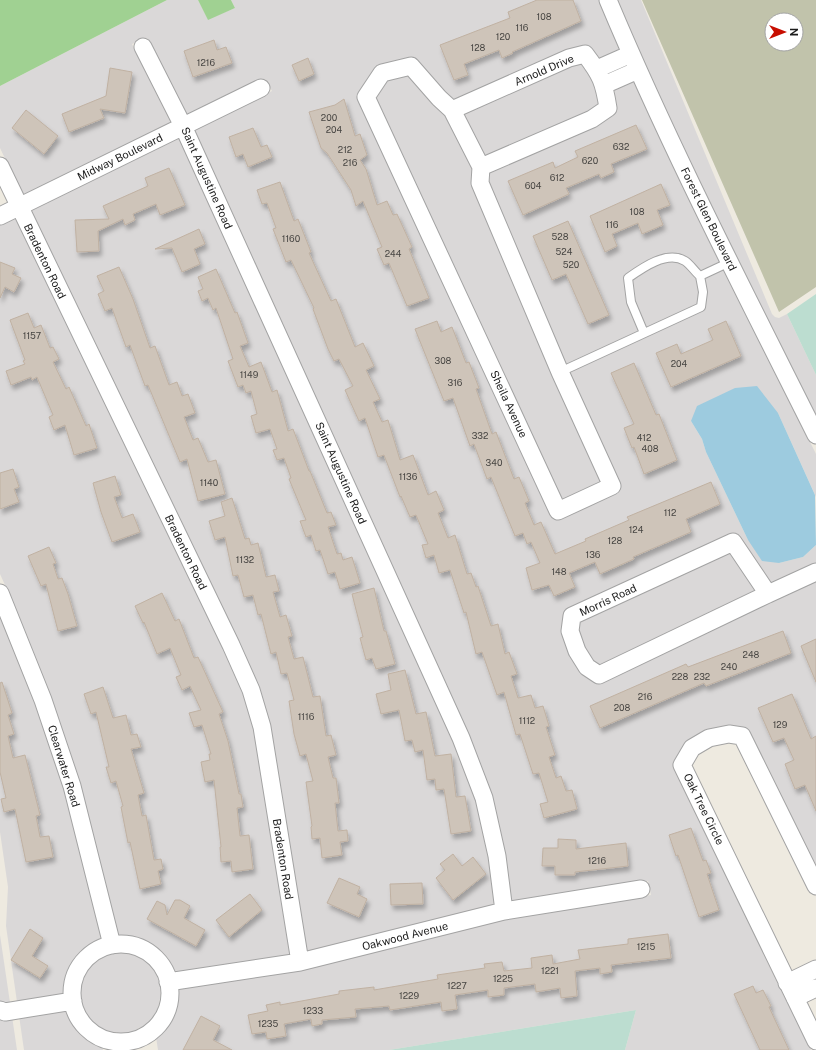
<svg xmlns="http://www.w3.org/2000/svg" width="816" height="1050" viewBox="0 0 816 1050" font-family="'Public Sans',sans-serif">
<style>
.residential{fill:#dad8d8}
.construction{fill:#c1c3ab;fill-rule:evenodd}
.forest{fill:#a0d192}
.wetland{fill:#bcddd0}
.water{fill:#9dcbdf}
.building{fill:#cec4b9;stroke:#c0b1a2;filter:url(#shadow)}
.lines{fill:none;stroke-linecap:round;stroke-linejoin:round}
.lane-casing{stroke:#a3a3a3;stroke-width:10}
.street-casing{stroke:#a3a3a3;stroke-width:19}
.lane{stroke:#fff;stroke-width:8}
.street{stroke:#fff;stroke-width:17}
.labels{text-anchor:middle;stroke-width:4;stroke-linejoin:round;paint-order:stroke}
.number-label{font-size:9px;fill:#484643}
.street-label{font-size:11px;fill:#1c1c1c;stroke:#fff}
</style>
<defs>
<filter id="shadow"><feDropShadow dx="2.5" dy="4.5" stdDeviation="2" flood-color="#0004"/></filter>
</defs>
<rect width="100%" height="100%" fill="#eeeae0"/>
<path class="residential" d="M167,0H198L208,19L235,8L231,0H641L772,314L775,317L779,318L787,314L816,375V417L737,259L641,58L621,51L600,60L592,50L454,101L445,93L418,62L359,94L551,514L616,493L620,483L568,369L489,182V171L614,114L617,107L614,90L634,80L722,265L816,454V497L778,413L691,421L702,439L706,452L748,540L779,563L803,557L816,545V564L771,584L740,539L569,610L582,673L816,580V868L743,728L675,761L776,980L811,1050H625L636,1010L389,1050H158L156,1037L166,1026L173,1014L177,1001V988L506,918L651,895L648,881L511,903L505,855L193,129L272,91L265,79L187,116L147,38L132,44L172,123L23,196L0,148V86Z
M582,63L590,73L597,88L600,105L588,113L485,157L463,113L572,65Z
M408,74L445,114L472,168L602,483L563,501L375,98L387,79Z
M179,136L453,741L476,800L488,857L495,906L306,953L270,726L29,210Z
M15,217L223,648L243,693L254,729L290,956L174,974L170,965L164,956L151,945L135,938L119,937L80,784L51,697L10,596L0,574V224Z
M730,552L757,591L600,666L593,662L585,648L579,630L580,620Z
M0,614L36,702L64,788L103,940L88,947L77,957L72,964L65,979L64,987L65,1002L69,1016L77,1029L88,1039L102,1046L103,1050H24L6,926L8,887L0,832Z
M0,935L17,1050H0Z
M118,951L133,953L148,962L157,975L160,984L161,994L158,1009L150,1022L143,1027L138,1028V1030L130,1033L121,1034H117V1032L111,1033L107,1032L94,1024L84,1011L80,994L84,976L90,966L103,955Z"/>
<path class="construction" d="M642,0H816V287L779,312ZM772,20H796V44H772Z"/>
<path class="forest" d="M0,0H167L0,86Z
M198,0H231L235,8L208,20Z"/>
<path class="wetland" d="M816,294V375L787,314Z
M636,1010L625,1050H389Z"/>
<path class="water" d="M757,386L778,413L815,495L816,545L803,557L779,563L762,561L748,540L706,452L702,439L691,421L697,406L735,388Z"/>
<path class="building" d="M537,0H573L581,21L512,52L513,53L502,58L499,50L464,64L468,75L454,80L440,45L510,18L508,12Z
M214,40L217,50L226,47L232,63L193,77L184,51Z
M308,58L314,74L299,81L292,65Z
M110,68L132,72L125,113L100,109L104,118L69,132L62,114L106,96Z
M344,99L355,136L360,134L367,155L360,160L366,169L377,205L387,201L393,215L397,214L412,247L409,249L429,298L407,306L389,263L384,265L377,249L382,247L363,201L356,206L351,190L327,153L321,148L309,112L335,105Z
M26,110L58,136L44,154L12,128Z
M636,125L647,149L611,164L614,172L601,178L599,174L566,188L569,194L523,215L508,181L553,162L555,168L578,157L575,151Z
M253,128L261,147L267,145L272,157L248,167L243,154L236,157L229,137Z
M169,168L185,205L160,215L156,204L133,214L135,220L125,225L123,219L98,231L99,251L77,252L75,220L109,219L103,206L148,186L145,178Z
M280,182L294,221L298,219L311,252L309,253L331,301L336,299L355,347L363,343L374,366L366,370L380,399L373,402L382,422L388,420L400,460L413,455L428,495L436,491L444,510L438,513L448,538L455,535L467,574L471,573L476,587L478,586L491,626L498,624L505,654L509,652L517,674L511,676L518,698L531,695L535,708L543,706L549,726L546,727L555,755L549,757L556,778L561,776L566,791L572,790L577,809L544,818L540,804L548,802L539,773L533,774L520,734L516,735L504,692L497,695L482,652L476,654L466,612L464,613L450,570L439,573L434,555L426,558L422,545L428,544L416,515L410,517L401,496L400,497L384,455L378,457L365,418L359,421L345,390L353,386L339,359L334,361L328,349L313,309L314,308L291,260L286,262L273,229L276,228L267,203L262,204L257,190Z
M661,184L670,205L657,210L663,225L642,234L638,223L612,234L617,246L605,252L590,216Z
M568,221L609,315L588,324L566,274L552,280L533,236Z
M199,229L205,244L194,249L200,264L182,272L172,248L155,249Z
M0,262L15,268L12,274L21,278L14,292L5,287L0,298Z
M119,267L133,299L150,348L155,346L169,385L177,382L182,396L188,394L195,413L184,417L193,440L198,438L208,462L216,460L225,494L198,501L187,459L180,462L148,385L145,386L130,345L126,347L112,308L105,311L98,294L104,291L97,276Z
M216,269L235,313L237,312L248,343L240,346L249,367L261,362L272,392L277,390L288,431L293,429L309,471H310L327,513L331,512L336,525L328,527L337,554L341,553L343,560L352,557L360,583L340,589L335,572L328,574L320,550L316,551L311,535L306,537L300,521L306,520L289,479L291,478L284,458L277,460L273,450L277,449L270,429L256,433L251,416L257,414L251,391L246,393L243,385L238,387L228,361L233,359L216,308L213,310L208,298L202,301L198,291L203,289L198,277Z
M28,313L34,328L41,325L50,348L53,347L59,359L53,362L66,389L69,387L86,426L89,424L97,448L74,455L65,425L54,430L49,417L53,415L37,377L32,380L31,377L11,385L6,371L25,364L23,361L25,360L10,320Z
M437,321L441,332L452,327L466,363L469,362L479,388L476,389L492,434L496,432L514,479L519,477L529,501L525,503L534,525L541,522L555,554L586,541L585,539L629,520L627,517L711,482L720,504L686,519L691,532L633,557L634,559L600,574L595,562L569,573L575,587L554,596L549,585L532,590L526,568L540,563L531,542L527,544L523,533L515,536L491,477L487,479L474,444L470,446L453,398L444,401L415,329Z
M726,321L741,356L671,387L656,353L677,344L681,354L713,340L708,329Z
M634,363L656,415L659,414L677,460L644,474L634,447L632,448L624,428L634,424L611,373Z
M13,469L19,487L14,489L19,502L0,509V473Z
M115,476L121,495L114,497L122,518L133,514L140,532L112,542L101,512L93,483Z
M232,498L245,539L249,538L251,545L258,543L266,577L275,575L279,591L273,592L280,617L286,615L292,636L288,637L294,659L303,657L313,697L320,696L326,736L331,735L336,755L328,757L333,778H336L339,803H335L338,831L347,830L348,841L340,842L342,855L322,858L320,838L312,839L311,827L312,826L306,782L313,781L306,754L300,756L294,734L289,701L294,700L287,673L281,674L276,652L271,654L261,614L258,615L253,595L244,597L238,575L233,576L225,537L215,540L209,521L225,516L221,502Z
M49,547L56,563L53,564L58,579L62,578L68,594L77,626L58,631L46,584L41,586L28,556Z
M374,588L384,631H386L395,664L376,669L372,658L366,660L360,638L363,637L352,594Z
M162,593L175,621L179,619L194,658L198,657L223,712L219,714L228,741L239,794H241L243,807L237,808L240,836L249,835L253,869L232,872L231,861L221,862L220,847H221L214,780L205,782L201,762L210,760L209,754H211L202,725L194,727L189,713L201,710L190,686L182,690L176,677L181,675L170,648L157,654L144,622L143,623L135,606Z
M783,631L791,653L706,686L704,683L600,728L590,706L686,664L688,667Z
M816,639V682L801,646Z
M405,670L416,714L426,712L435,756L451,754L456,797L465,796L471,831L451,834L444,789L436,790L435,779L427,780L423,750L415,752L412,740L405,741L399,710L381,714L376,694L391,690L388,674Z
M2,682L12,713L8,715L14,734L8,736L13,758L25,755L40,815L36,816L40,837L49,836L53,857L26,862L15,809L4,812L1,799L6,798L0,772V683Z
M103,687L113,718L126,715L131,735L137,734L141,747L131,749L144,793L138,795L142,816L146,815L154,860L161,859L163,869L158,871L161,884L140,889L130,842L128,843L121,807L123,806L116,781L111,783L106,767H109L96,712L91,714L84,694Z
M792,694L811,739L816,736V811L805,785L795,789L785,764L794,760L784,738L773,742L758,708Z
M691,828L703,861L706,860L711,873L707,874L719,910L699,917L678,855L676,856L669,835Z
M558,839L576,840V849L626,843L628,866L575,872V875H555V866H542L543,848H558Z
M453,854L462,866L473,857L486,874L453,900L436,878L445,870L440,864Z
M339,878L360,887L357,894L367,899L359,917L327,903Z
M422,883L423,904L391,905L390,884Z
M250,894L262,910L229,937L216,920Z
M175,900H180L190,906L184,918L205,930L196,946L147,919L157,901L165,905L167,915Z
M30,929L43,938L32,956L48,966L40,978L11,960Z
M668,934L671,958L611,965L612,972L600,974V968L575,971L577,996L561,998L560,988L536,992L535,984L504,988V995L488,997V990L455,995L457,1009L442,1011L441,1002L390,1010L389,1006L355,1009L356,1017L322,1020V1024L312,1026L311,1019L284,1024L286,1036L267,1039L266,1032L252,1034L248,1015L268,1011L266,1005L280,1002V1005L339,994V991L374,987V990L438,979L437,975L485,968L484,964L502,962L504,971L532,968L531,958L552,955L553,964L580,959L578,950L628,944V939Z
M753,986L756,993L763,990L771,1006L769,1007L789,1050H760L734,994Z
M201,1016L220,1026L213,1040L232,1050H183Z"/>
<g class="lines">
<defs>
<path id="lane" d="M644,333L631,302L628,278C642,268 667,250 685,261C690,264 695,272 700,276
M560,372L701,307L703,292L700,276L730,262"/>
<path id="street" d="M608,0C670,148 744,291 816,435
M143,47L183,126L461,738L484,798L497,856L504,911
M411,66L439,98L452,110L481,167L480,183L560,372L612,486L558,511L366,97L382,73Z
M597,69L631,54
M604,85L638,70
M452,110L569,58L585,54C601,75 604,82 608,108L592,119L481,167
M0,166L231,645L251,690L262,727L300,962
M0,216L261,88
M733,542L768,594L599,675L587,667L577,651L570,631L572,616Z
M0,593L43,700L72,786L112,945
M768,594L816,572
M816,886L742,736L729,734L709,738L692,748L682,765L816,1041
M72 993a49 49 0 1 1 98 0a49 49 0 1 1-98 0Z
M168,982L300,962L504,911L641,889
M787,983L816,969
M795,998L816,988
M0,1010L5,1012L73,1001"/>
</defs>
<use href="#lane" class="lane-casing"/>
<use href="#street" class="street-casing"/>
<use href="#lane" class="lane"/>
<use href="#street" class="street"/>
</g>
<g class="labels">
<g class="number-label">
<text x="544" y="20">108</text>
<text x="522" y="31">116</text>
<text x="503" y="40">120</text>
<text x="478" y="51">128</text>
<text x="206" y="66">1216</text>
<text x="329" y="121">200</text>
<text x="334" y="133">204</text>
<text x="621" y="150">632</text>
<text x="345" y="153">212</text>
<text x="590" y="164">620</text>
<text x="350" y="166">216</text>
<text x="557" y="181">612</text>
<text x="533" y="189">604</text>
<text x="637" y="215">108</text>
<text x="612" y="228">116</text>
<text x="560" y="240">528</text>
<text x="291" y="242">1160</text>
<text x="564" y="255">524</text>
<text x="393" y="257">244</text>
<text x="571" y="268">520</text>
<text x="32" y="339">1157</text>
<text x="443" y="364">308</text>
<text x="679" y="367">204</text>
<text x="249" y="378">1149</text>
<text x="455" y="386">316</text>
<text x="480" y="439">332</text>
<text x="644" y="441">412</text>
<text x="650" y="452">408</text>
<text x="494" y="466">340</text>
<text x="408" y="480">1136</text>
<text x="209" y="486">1140</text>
<text x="670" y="516">112</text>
<text x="636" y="533">124</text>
<text x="615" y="544">128</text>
<text x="593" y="558">136</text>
<text x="245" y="563">1132</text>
<text x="559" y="575">148</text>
<text x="751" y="658">248</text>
<text x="729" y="670">240</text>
<text x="680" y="680">228</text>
<text x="702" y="680">232</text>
<text x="645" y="700">216</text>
<text x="622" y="711">208</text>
<text x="306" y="720">1116</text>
<text x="527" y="724">1112</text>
<text x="780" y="728">129</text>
<text x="597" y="864">1216</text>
<text x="646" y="950">1215</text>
<text x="550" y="974">1221</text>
<text x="503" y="982">1225</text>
<text x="457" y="989">1227</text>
<text x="409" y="999">1229</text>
<text x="313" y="1014">1233</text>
<text x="268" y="1027">1235</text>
</g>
<g class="street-label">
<text transform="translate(544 70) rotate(-23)" y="4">Arnold Drive</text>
<text transform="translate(120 157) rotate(-26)" y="4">Midway Boulevard</text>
<text transform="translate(207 178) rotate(66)" y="4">Saint Augustine Road</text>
<text transform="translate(709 219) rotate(64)" y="4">Forest Glen Boulevard</text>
<text transform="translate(45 261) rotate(64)" y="4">Bradenton Road</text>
<text transform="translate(509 404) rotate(65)" y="4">Sheila Avenue</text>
<text transform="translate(341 473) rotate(66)" y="4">Saint Augustine Road</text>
<text transform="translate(186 552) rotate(64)" y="4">Bradenton Road</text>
<text transform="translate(608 600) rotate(-25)" y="4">Morris Road</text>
<text transform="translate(64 766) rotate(73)" y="4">Clearwater Road</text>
<text transform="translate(704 809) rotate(64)" y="4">Oak Tree Circle</text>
<text transform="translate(283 859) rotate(81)" y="4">Bradenton Road</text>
<text transform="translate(405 936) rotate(-14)" y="4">Oakwood Avenue</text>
</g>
</g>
<g transform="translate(784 32) rotate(90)"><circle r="19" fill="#ffffff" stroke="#a4a4a4"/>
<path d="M0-3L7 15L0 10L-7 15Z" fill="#c70e00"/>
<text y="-6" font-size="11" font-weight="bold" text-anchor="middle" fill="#1c1c1c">N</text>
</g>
</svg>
